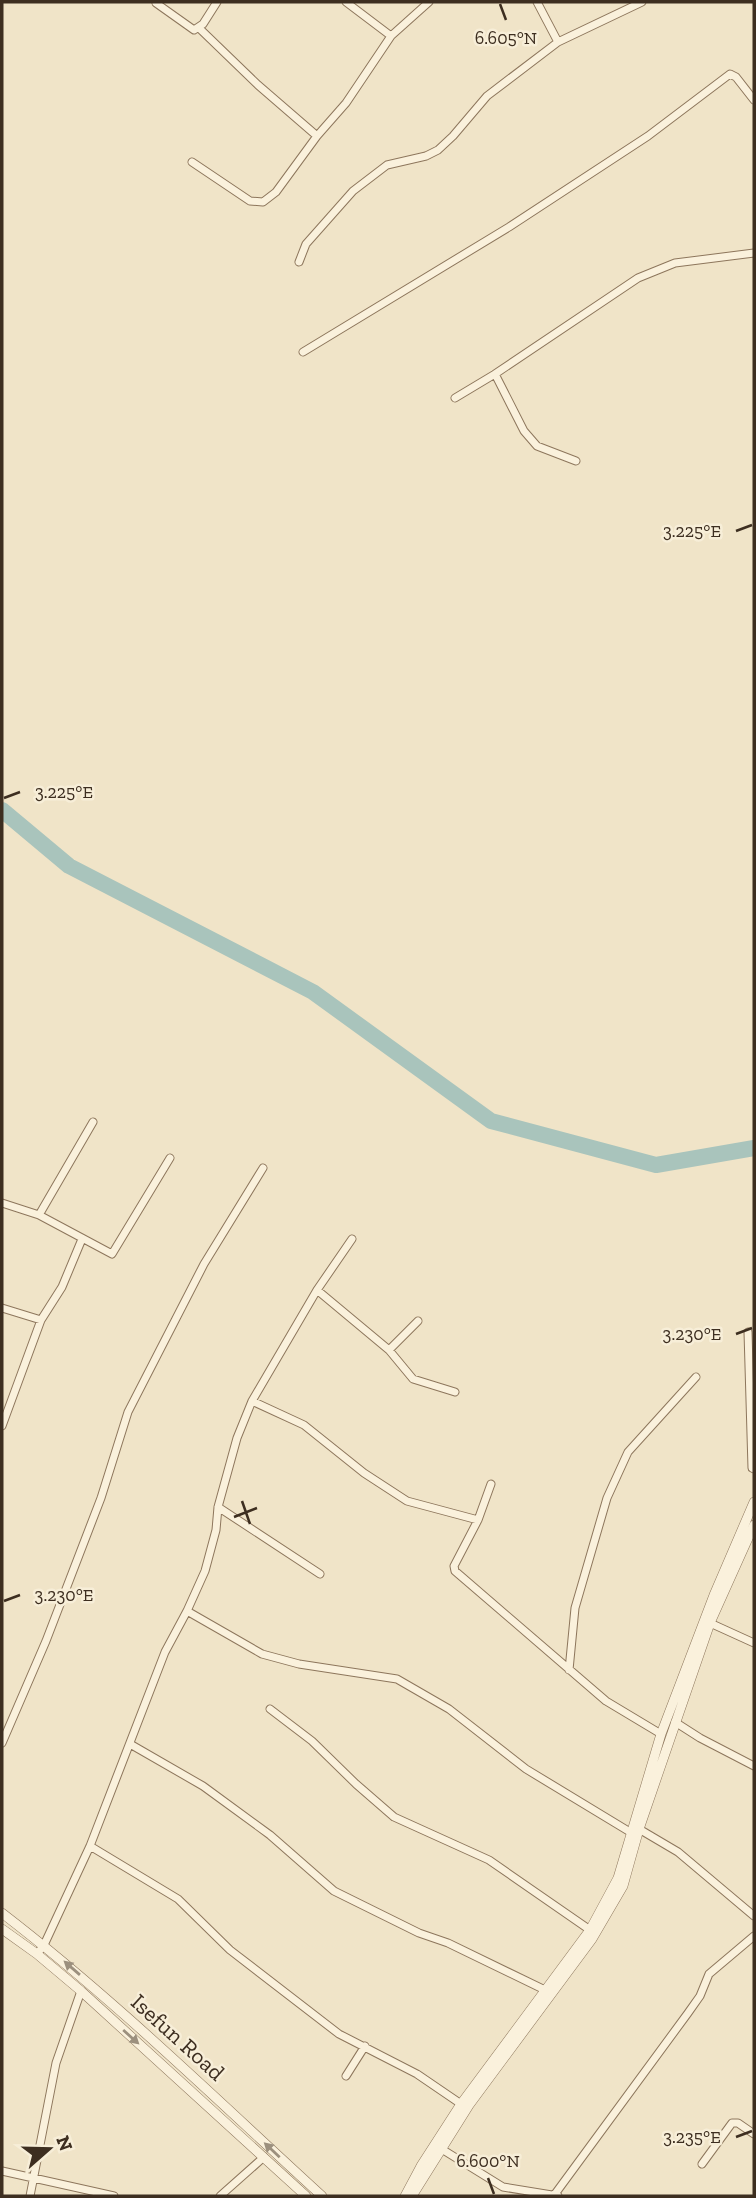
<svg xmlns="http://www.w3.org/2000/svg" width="756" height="2198" viewBox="0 0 756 2198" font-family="'Zilla Slab',serif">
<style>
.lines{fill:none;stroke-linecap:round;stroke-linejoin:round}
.river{stroke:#a9c4bc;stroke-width:16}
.minor-casing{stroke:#8d765c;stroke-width:9}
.tertiary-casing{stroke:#8d765c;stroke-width:10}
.minor{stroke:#faf1dc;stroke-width:7}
.tertiary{stroke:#faf1dc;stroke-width:9}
.oneway{fill:#9c907e}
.ticks{fill:none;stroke:#3d2e20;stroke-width:2.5}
.labels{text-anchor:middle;stroke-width:5;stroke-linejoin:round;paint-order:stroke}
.street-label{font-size:23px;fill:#3d2e20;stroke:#f7eed8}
.ticks-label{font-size:18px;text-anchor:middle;fill:#3d2e20;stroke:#f7eed8;stroke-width:5;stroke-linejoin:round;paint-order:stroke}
</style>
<rect width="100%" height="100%" fill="#f0e4c8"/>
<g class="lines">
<path class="river" d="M2,810L69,866L313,992L491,1121L656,1165L754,1148"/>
<defs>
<path id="minor" d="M346,2L391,36
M537,2L558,42
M156,3L194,30L203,24L217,2
M199,28L258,85L317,136
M192,162L250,201L263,202L276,192L317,136L346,103L391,36L429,2
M299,262L306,244L353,191L387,165L426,156L438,150L453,136L487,96L558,42L642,2
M303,352L509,227L648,136L730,74L736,77L754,100
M495,374L638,278L675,263L754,253
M455,398L495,374L524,431L537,446L576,461
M93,1122L39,1215L112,1254L170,1158
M2,1203L39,1215
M317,1290L389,1350L418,1321
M2,1308L41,1320
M748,1332L752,1468L754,1469
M389,1350L413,1379L455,1392
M252,1401L304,1425L364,1473L407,1501L478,1520
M2,1426L41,1320L62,1287L82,1239
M491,1484L478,1520L454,1566L455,1571L606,1701L661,1734
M218,1507L320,1574
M187,1611L262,1654L299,1664L397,1679L449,1709L526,1769L630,1832
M710,1623L754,1643
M569,1670L575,1608L607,1498L628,1452L696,1377
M270,1709L312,1741L356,1784L394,1817L489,1860L590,1930
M675,1722L700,1738L754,1766
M2,1743L46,1641L101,1498L128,1412L204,1264L263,1168
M130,1744L203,1786L270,1835L334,1891L419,1933L448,1943L545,1990
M639,1829L678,1852L754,1916
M90,1846L178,1899L230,1950L339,2034L417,2074L461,2104
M37,1954L44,1945L90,1846L165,1652L187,1611L205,1571L216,1530L218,1507L237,1438L252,1401L317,1290L352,1239
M346,2076L365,2046
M440,2148L503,2187L558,2196
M702,2164L732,2123H738L754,2134
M2,2171L114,2196
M555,2194L688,2013L700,1996L709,1974L754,1936
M30,2196L56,2063L81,1991
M220,2196L264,2157"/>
<path id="tertiary" d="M2,1913C115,2000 217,2100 322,2196
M2,1929L37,1954L81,1991L306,2196
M405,2196L421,2166L461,2104L590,1930L618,1878L661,1734L714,1595L754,1502
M412,2196L469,2105L592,1939L623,1886L639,1829L710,1623L754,1525"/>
</defs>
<use href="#minor" class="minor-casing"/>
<use href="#tertiary" class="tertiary-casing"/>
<use href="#minor" class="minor"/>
<use href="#tertiary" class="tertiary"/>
</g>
<defs><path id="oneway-solid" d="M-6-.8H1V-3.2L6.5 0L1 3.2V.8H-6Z" transform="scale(1.75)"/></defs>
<g class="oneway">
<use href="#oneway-solid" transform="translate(72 1968) rotate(-139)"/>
<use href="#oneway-solid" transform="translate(131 2037) rotate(42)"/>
<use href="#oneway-solid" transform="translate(272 2150) rotate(-137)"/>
</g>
<path class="ticks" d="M500,4L506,20M736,531L752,525M4,798L20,792M736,1334L752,1328M242,1501L250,1524M234,1517L257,1508M4,1601L20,1595M736,2137L752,2131M488,2178L494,2194"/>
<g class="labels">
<g class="street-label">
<text transform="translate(178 2037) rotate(42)" y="8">Isefun Road</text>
</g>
</g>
<g class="ticks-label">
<text x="506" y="44">6.605°N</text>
<text x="692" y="537">3.225°E</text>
<text x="64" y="798">3.225°E</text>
<text x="692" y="1340">3.230°E</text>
<text x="64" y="1601">3.230°E</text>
<text x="692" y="2143">3.235°E</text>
<text x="488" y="2167">6.600°N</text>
</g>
<rect width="756" height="2198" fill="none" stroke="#3d2e20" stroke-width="7"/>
<g transform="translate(49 2149) rotate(70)" stroke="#f7eed8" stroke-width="5" paint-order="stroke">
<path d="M0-5L12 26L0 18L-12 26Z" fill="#3d2e20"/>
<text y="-10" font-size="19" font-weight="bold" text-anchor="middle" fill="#3d2e20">N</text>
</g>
</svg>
